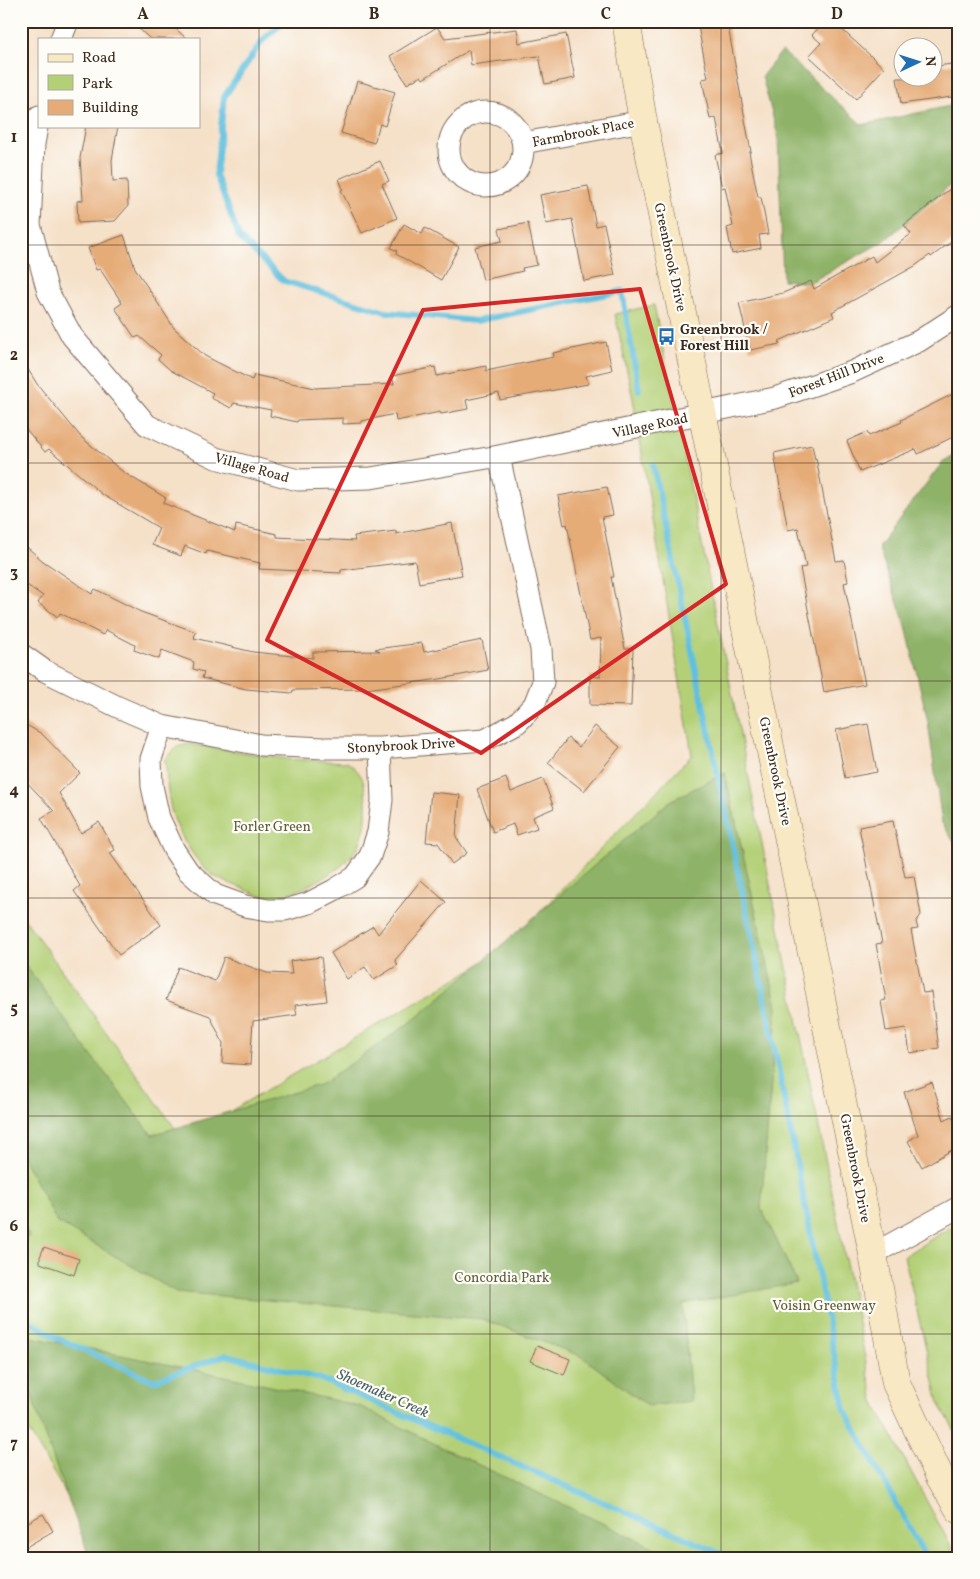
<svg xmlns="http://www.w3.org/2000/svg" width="980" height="1579" viewBox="0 0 980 1579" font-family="Vollkorn,serif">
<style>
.green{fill:#b3d077;stroke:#777d4a}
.forest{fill:#8eb268;stroke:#646e43}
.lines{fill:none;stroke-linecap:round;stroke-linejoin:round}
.stream{stroke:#60c0de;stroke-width:6}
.building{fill:#e6ac78}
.street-casing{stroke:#7c6a5a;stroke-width:23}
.secondary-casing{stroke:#7c6a5a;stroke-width:29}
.street{stroke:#fff;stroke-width:21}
.secondary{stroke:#f8e8c3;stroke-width:28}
.marked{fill:none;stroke:#d62828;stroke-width:4;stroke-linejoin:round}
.grid{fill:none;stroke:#3b2a1e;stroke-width:1;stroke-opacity:0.55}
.labels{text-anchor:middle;stroke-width:4.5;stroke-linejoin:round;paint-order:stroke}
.street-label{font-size:14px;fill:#3b2a1e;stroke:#fdfcf7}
.poi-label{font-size:14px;font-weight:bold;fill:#3b2a1e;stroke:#fdfcf7;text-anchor:start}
.park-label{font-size:14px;fill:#5f5c39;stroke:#fdfcf7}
.water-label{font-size:15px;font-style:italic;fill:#485e61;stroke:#fdfcf7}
.neatline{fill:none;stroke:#3b2a1e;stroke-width:2}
.grid-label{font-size:16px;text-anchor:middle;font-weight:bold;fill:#3b2a1e}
</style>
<rect width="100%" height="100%" fill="#fdfcf7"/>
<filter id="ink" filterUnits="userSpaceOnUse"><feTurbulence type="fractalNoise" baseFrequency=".02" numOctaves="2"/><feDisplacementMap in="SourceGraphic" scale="10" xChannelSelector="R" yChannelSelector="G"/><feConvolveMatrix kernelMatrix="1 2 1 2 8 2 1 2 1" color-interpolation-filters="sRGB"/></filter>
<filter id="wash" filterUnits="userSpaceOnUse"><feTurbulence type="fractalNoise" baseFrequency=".0096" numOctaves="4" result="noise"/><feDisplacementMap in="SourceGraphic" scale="20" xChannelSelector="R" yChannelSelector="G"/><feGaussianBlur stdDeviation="1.12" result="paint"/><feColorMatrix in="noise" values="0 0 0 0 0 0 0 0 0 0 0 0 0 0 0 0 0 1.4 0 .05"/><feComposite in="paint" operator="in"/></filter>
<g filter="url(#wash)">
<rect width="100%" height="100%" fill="#f5e0c8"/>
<path class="green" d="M654,305L874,1402L957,1558H104L21,1418V914L183,1139L501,952L692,755L633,399L615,314Z
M189,744L287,759L347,762C364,774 364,781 366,801C369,848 349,866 309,885C295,892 278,899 262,896C254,894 245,889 237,886C225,882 213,877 204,868C190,853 173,824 170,804C167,790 167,774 165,759L177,747Z
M959,1222V1438L939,1403L904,1256Z"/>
<path class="forest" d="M782,51L862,125L959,104V178L884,241L809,283L783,280L778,136L762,76Z
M959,453V850L942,823L928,722L906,626L878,547L942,463Z
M725,773L777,1007L761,1208L797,1283L683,1304L691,1401L648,1406L581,1356L482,1319L176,1292L57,1222L21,1154V959L81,1042L152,1135L322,1084L415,1019L670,801Z
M21,1221L29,1236L21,1251Z
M21,1335L225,1376L359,1406L445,1449L676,1558H90L42,1428L21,1362Z"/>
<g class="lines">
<path class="stream" d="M284,21L263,40L224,97L216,175L239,237L284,281L386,312L476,321L622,291L639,390
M653,465L764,995L845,1410L926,1558
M21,1316L57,1338L154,1381L226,1355L321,1379L731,1558"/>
</g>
<g id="blocks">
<path class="building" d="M131,21H167L187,39H150Z
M697,21H727L751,152H749L758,197H761L768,234L759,235L761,248L732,254L727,228L733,226L725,187L722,188L715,155L723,153L716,118L710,119L702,79L708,78Z
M824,22L833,29L837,25L884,68L856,99L809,56L821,43L812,35Z
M437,27L445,38L517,29L519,43L566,34L575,78L545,84L539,56L471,65L469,50L423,79L421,76L407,84L390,56Z
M959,63V96L901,104L897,78H932V71L938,70L937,66Z
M357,81L395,92L385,126L380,124L374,143L341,133Z
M86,126H118L112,160L113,181L127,180L128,206L115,221L78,223L77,201L83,200L80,158Z
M380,161L389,181L382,184L397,218L362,233L341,190L343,189L339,179Z
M959,182V236L931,257L930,255L915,266L832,312L834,317L779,341L780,344L750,350L739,303L783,293L811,281L814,289L872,256L875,262L911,234L904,225Z
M588,186L596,226L604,224L615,275L584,281L572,219L546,224L540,195Z
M528,223L537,265L522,268L523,271L483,280L475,247L502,241L499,229Z
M404,224L422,234L425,228L459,247L441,280L396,254L397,251L391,248Z
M124,235L135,268L174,328L205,356L252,380L254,375L315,388L394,384L392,376L435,367L437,376L486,366V371L554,357L553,353L606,342L612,370L586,376L588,384L500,400L499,393L466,400L468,409L441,414L440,412L396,421L395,414L362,421V423L343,424V418L298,420L297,422L270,416L271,410L234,403L231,408L211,398L213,393L170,370L158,359L161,355L139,336L135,338L115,308L122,303L100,269L96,270L88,248Z
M21,358L37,384L81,437L123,472L166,498L163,503L235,532L236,525L277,534V537L355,541L354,536L396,531V534L452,523L462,575L419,583L415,561L341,570V573L259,569L260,563L207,551L206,554L185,546L181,556L152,545L159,528L103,495L49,449L45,452L21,423Z
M959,391V434L918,454L916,449L860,472L847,441L867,432L869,436L902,422L901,420Z
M812,445L815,459L816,458L836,561L844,560L848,582L844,583L865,684L824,692L800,568L806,567L798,528L788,530L774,453Z
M607,487L613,515L602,517L614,577H611L625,649H633L631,706L590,705V676L600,677L601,638L590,640L567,524L564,525L558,496Z
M21,542L43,561L92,594L95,589L141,612L196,632L194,638L253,652L313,658V652L380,651L375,649L422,643L424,652L482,640L488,670L440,679L366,689L293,690L292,693L246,689L202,678L204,672L193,669L194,662L162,650L159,659L134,650L135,645L106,630L103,635L60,613L58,617L38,603L43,596L21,581Z
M21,722L42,734L80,773L59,793L81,833L99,822L115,850L110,853L161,925L119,955L74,891L80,886L41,818L54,811L21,776Z
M868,724L877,772L845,778L836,730Z
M595,726L620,747L584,791L548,763L568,738L579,747Z
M506,778L511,792L543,779L554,808L533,817L537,828L517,835L513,824L493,832L477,789Z
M431,792L460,795L456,837L467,853L452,864L438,843L426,842Z
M893,821L905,877L914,876L921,915L916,922L918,929L911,930L923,993L931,992L939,1048L910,1053L906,1028L886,1031L881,1001L886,1000L876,944L882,943L859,827Z
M421,880L446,902L395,960L398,965L374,980L365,967L347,979L331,953L373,926L378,934Z
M224,957L267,973L292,974L290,961L321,957L327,1001L295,1005L297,1015L253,1021L250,1065L222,1063L223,1043L210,1016L166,1000L178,967L215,981Z
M932,1082L944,1120L952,1116L959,1127V1146L922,1167L908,1141L918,1135L904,1092Z
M44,1247L79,1259L74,1275L40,1263V1257Z
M537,1346L570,1359L564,1375L530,1361Z
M43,1514L53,1531L21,1550V1526Z"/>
</g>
</g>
<g filter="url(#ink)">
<use href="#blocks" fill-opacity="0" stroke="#7c6a5a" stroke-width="1"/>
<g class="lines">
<defs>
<path id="street" d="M61,39L68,21
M449 149a37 37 0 1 1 74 0a37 37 0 1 1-74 0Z
M39,116L34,144L30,225L48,292L72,336L147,425L216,458L298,480L371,478L499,456L775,398L852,372L919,341L959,315
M523,143L643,121
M21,654L45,671L118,707L162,726L261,745L324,748H380L485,740L517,723L534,705L543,682L541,649L499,456
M162,726L151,759L152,786L159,818L174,850L188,871L215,895L245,906L268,910H285L309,903L334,890L355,877L370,856L378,832L382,800L380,748
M873,1254L959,1207"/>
<path id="secondary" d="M626,21L643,121L873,1254L896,1383L940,1477L959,1509"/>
</defs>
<use href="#street" class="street-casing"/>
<use href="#secondary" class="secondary-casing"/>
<use href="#street" class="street"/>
<use href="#secondary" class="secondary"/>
</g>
</g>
<path class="marked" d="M640,289L726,584L481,753L267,640L423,310Z"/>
<path class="grid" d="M259,21V1558M490,21V1558M721,21V1558M21,245H959M21,463H959M21,681H959M21,898H959M21,1116H959M21,1334H959"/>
<defs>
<symbol id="bus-bare" viewBox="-9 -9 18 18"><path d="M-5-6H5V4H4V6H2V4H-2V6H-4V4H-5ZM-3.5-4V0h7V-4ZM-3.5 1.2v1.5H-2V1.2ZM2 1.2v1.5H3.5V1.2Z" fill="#1f6fb2" stroke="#fdfcf7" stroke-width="2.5" paint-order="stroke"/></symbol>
</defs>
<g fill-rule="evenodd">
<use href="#bus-bare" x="654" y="324" width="25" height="25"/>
</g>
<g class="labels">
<g class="street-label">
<text transform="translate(583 132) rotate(-11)" y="5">Farmbrook Place</text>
<text transform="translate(671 257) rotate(78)" y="5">Greenbrook Drive</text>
<text transform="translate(836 375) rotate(-21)" y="5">Forest Hill Drive</text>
<text transform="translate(650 425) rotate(-12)" y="5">Village Road</text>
<text transform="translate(252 467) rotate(16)" y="5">Village Road</text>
<text transform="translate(401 745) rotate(-3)" y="5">Stonybrook Drive</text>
<text transform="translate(776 771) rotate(78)" y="5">Greenbrook Drive</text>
<text transform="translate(856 1168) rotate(79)" y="5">Greenbrook Drive</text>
</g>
<g class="poi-label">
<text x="680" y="334">Greenbrook /<tspan x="680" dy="16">Forest Hill</tspan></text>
</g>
<g class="park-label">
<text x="272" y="831">Forler Green</text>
<text x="502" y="1282">Concordia Park</text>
<text x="824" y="1310">Voisin Greenway</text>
</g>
<g class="water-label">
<text transform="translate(383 1393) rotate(24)" y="5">Shoemaker Creek</text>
</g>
</g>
<rect width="980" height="1579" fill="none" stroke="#fdfcf7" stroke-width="55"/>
<rect x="38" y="38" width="162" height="90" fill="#fdfcf7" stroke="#afa8a0"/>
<rect x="48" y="54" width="25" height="8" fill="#f8e8c3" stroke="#afa8a0"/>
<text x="82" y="62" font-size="15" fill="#3b2a1e">Road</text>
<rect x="48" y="75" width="25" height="15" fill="#b3d077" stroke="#afa8a0"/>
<text x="82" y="88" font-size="15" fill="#3b2a1e">Park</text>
<rect x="48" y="100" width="25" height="15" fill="#e6ac78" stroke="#afa8a0"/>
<text x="82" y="112" font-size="15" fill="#3b2a1e">Building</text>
<g transform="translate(918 62) rotate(86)"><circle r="24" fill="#fdfcf7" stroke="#afa8a0"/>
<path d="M0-4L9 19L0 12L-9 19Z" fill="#1f6fb2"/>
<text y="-8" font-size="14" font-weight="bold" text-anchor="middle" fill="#3b2a1e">N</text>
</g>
<rect x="28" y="28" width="924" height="1524" class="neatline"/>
<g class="grid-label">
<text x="143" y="19">A</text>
<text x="374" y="19">B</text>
<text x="606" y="19">C</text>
<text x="837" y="19">D</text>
<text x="14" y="142">1</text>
<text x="14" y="360">2</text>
<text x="14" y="577">3</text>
<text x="14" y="795">4</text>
<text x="14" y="1013">5</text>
<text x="14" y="1231">6</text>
<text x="14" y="1448">7</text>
</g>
</svg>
